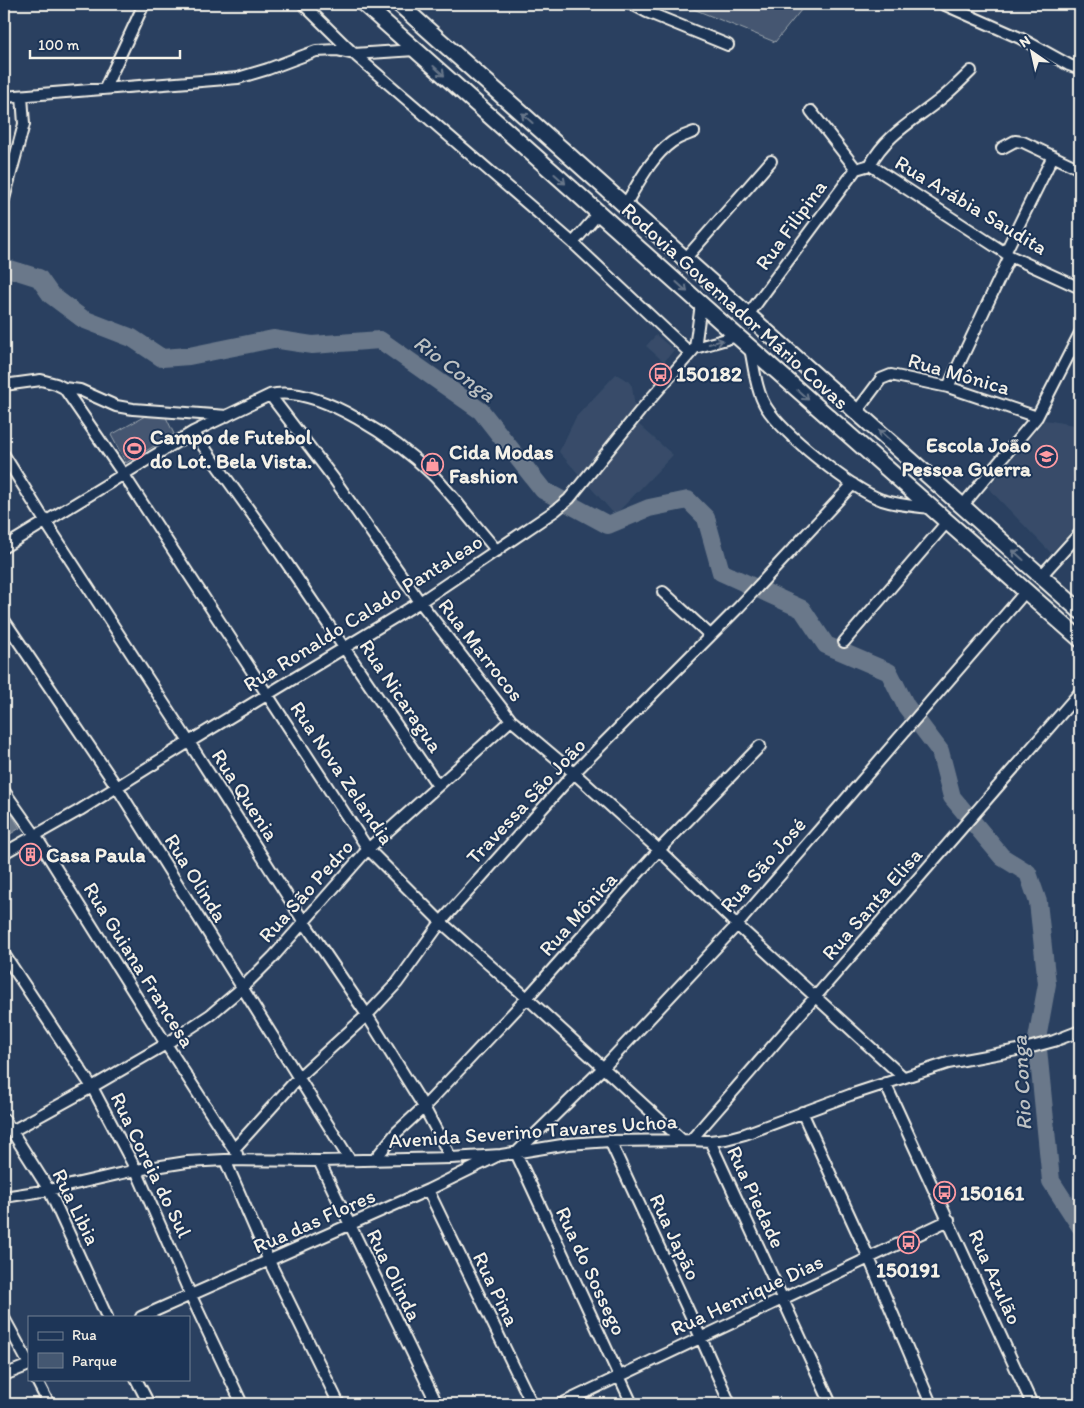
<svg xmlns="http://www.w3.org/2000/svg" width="1084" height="1408" viewBox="0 0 1084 1408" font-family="Itim,sans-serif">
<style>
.built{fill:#374c69}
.green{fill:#445771;stroke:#9ca4ac}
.water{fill:#6a788a;stroke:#a1a8b0}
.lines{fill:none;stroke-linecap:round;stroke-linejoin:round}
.river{stroke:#6a788a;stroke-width:18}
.minor-casing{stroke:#f4f1e8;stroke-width:14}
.highway-casing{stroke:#f4f1e8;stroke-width:19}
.minor{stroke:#1d3557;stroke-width:10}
.highway{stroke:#1d3557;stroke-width:15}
.oneway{stroke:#68778a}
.labels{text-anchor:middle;stroke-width:4;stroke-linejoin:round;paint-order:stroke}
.street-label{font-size:21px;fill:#f4f1e8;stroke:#1d3557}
.poi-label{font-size:21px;font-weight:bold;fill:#f4f1e8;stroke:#1d3557;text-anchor:start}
.water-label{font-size:22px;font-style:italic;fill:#bdc1c2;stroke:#1d3557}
</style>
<rect width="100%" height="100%" fill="#2a4060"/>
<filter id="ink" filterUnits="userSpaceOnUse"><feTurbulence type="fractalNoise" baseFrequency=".02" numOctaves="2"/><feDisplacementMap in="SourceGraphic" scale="10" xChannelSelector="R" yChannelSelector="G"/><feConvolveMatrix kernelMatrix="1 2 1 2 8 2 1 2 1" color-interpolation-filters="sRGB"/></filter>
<g filter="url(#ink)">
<path class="built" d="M656,335L674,350L664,362L646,346Z
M616,374L628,381L632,386L637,423L673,455L615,515L559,452L576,417Z
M1045,420L1080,426V522L1051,553L988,488Z"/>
<path class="green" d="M654,4H806L775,42L681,4L654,6Z
M154,411L164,413L174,434L126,463L111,435Z"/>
<path class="water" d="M6,805L20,828L4,838V806Z"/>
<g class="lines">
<path class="river" d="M4,267L39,278L51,295L83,319L132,338L162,358L189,356L273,339L312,345L380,340L481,411L543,490L608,525L649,508L688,500L706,518L721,572L802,609L826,645L889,672L906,706L940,751L952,797L1002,857L1028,873L1038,902L1047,984L1037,1039L1051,1181L1080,1226"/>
<defs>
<path id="minor" d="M303,4L354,54L573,243L690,353
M632,4L647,12L728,45
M943,4L1020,38L1069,65L1080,69
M105,88L144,4
M4,97L238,78L268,69L316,51L337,50L354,54L415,50
M811,111L856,169
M1002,148L1015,141L1023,142L1080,169
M870,165L1010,256L1080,288
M870,165C885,136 913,121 937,102C949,93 960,82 971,71
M4,199L24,124L22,96
M625,205C638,184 651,157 672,142C679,137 687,135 694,132
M573,243L599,213
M1005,253L1053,156
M685,259L771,161
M748,315L856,169L870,165
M695,348L701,304
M695,348L737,336
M750,348C754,367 756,391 766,407C783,434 852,489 882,500C897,505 914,506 931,508
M4,385L41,380L56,384L64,388L80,390L116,406L133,409L227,416
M948,387L1010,256
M64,388L124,475L368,849L441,922L527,998L682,1140
M270,395C319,384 399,442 433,475C441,483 448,492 456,501C469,518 483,534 497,551
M857,411L881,379L891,375L948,387L1037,417
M193,432L273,543L438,786
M4,455L45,521L189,742L304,922L367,1015L424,1107L451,1158
M963,505L1037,417L1080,333
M4,547L193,432L270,395L334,479L420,602L511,720L574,773L659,850L737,925L903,1077
M1041,576L1080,533
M663,592L710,635
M4,620L117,787L350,1160
M844,642L947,522
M4,791L35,835L166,1044L237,1154
M4,853L80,810L189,742L420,602L556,510L569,499L640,411L695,348
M4,954L92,1087L136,1170L191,1296L242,1404
M885,1083L1032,1404
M802,1112L869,1258L931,1404
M4,1119L49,1190L107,1317
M12,1131L92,1087L166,1044L210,1015L242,988L273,957L368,849L511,720
M691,1140L1080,692
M610,1141L701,1338L730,1404
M710,1141L831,1404
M234,1149L299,1077L367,1015L397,983L441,922L574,773L739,607L853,484
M375,1159L397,1132L424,1107L527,998L659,850L760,746
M225,1160L269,1261L339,1404
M319,1161L437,1404
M428,1190L532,1404
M4,1197L49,1190L136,1170L187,1162L225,1160L319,1161L451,1158L501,1155L568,1144L610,1141L691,1140L710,1141L726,1139L745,1134L850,1095L948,1063L1028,1048L1054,1041L1080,1031
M141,1317L428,1190L495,1157
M4,1318L29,1364
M4,1375L29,1365
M36,1379L49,1404
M136,1379L149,1404
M561,1404L949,1220
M632,1404L516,1153L603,1068L737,925L1026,591"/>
<path id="highway" d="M364,4L737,336L1080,639
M399,4L1080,611"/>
</defs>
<use href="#minor" class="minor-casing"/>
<use href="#highway" class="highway-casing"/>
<use href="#minor" class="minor"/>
<use href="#highway" class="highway"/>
</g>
<defs><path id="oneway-shaft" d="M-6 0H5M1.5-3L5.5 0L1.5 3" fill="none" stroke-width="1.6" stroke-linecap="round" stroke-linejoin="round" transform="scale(1.25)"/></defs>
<g class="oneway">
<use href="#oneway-shaft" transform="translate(439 71) rotate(42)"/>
<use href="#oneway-shaft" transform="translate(527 118) rotate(-138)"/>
<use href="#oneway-shaft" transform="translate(560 179) rotate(42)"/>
<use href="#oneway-shaft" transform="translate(682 287) rotate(42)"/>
<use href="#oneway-shaft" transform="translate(716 342) rotate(-15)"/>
<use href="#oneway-shaft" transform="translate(803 395) rotate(41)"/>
<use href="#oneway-shaft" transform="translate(884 435) rotate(-138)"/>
<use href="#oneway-shaft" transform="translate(1018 555) rotate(-138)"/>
</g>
</g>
<defs>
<symbol id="bus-ring" viewBox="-11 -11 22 22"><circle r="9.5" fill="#1d3557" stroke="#ff9aa2" stroke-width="1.5"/><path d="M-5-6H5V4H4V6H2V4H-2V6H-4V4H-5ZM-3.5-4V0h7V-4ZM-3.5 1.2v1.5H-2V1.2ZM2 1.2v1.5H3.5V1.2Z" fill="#ff9aa2"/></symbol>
<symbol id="stadium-ring" viewBox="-11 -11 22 22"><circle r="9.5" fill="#1d3557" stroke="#ff9aa2" stroke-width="1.5"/><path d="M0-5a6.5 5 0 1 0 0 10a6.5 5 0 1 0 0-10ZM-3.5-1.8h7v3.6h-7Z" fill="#ff9aa2"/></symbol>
<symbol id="school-ring" viewBox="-11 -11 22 22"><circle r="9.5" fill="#1d3557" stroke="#ff9aa2" stroke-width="1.5"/><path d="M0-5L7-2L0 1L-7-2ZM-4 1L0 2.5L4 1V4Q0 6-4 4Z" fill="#ff9aa2"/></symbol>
<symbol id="shop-ring" viewBox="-11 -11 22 22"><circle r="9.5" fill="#1d3557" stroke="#ff9aa2" stroke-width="1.5"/><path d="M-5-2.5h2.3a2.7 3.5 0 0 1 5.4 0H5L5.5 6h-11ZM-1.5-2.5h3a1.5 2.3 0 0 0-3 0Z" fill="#ff9aa2"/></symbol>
<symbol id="building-ring" viewBox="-11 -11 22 22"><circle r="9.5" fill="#1d3557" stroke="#ff9aa2" stroke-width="1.5"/><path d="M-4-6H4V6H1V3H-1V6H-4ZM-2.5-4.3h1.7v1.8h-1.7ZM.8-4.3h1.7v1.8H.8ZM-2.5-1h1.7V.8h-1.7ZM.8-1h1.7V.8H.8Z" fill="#ff9aa2"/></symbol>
</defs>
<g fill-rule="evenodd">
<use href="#bus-ring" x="648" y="362" width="25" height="25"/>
<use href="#stadium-ring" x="122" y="436" width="25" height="25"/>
<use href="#school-ring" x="1034" y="444" width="25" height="25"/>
<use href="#shop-ring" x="420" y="452" width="25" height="25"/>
<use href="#building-ring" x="18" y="842" width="25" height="25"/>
<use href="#bus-ring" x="932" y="1180" width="25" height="25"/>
<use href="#bus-ring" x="896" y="1230" width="25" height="25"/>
</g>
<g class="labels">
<g class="street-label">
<text transform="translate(971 205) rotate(31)" y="7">Rua Arábia Saudita</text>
<text transform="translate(791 225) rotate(-54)" y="7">Rua Filipina</text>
<text transform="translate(735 306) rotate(42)" y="7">Rodovia Governador Mário Covas</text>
<text transform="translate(959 374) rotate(16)" y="7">Rua Mônica</text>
<text transform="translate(363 613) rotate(-32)" y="7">Rua Ronaldo Calado Pantaleao</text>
<text transform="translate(481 650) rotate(52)" y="7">Rua Marrocos</text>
<text transform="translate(401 696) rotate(56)" y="7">Rua Nicaragua</text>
<text transform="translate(342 773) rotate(56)" y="7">Rua Nova Zelandia</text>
<text transform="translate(245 795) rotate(57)" y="7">Rua Quenia</text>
<text transform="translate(526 801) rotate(-47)" y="7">Travessa São João</text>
<text transform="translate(763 865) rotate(-49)" y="7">Rua São José</text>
<text transform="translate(196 878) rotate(58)" y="7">Rua Olinda</text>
<text transform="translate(306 891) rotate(-48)" y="7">Rua São Pedro</text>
<text transform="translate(872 904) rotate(-49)" y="7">Rua Santa Elisa</text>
<text transform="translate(578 914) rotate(-48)" y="7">Rua Mônica</text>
<text transform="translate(139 965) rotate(58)" y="7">Rua Guiana Francesa</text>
<text transform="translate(533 1131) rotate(-4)" y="7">Avenida Severino Tavares Uchoa</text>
<text transform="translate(151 1165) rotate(64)" y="7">Rua Coreia do Sul</text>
<text transform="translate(756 1197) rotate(65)" y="7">Rua Piedade</text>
<text transform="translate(76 1207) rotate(64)" y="7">Rua Libia</text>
<text transform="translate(314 1221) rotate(-24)" y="7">Rua das Flores</text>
<text transform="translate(675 1237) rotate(65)" y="7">Rua Japão</text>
<text transform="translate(591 1271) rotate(65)" y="7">Rua do Sossego</text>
<text transform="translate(394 1275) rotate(64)" y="7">Rua Olinda</text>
<text transform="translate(995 1277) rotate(66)" y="7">Rua Azulão</text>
<text transform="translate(496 1289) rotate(64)" y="7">Rua Pina</text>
<text transform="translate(747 1295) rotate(-25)" y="7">Rua Henrique Dias</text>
</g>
<g class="poi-label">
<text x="676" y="381">150182</text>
<text x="150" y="444">Campo de Futebol<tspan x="150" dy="24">do Lot. Bela Vista.</tspan></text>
<text x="1031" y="452" text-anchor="end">Escola João<tspan x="1031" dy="24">Pessoa Guerra</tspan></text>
<text x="449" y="459">Cida Modas<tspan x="449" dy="24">Fashion</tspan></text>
<text x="46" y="862">Casa Paula</text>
<text x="960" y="1200">150161</text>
<text x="908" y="1277" text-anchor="middle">150191</text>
</g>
<g class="water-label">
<text transform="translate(455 368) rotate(37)" y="8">Rio Conga</text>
<text transform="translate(1021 1083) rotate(-93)" y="8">Rio Conga</text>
</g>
</g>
<rect width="1084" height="1408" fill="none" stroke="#1d3557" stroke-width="20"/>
<rect x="10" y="10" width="1064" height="1388" fill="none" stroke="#f4f1e8" stroke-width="2" filter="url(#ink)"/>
<rect x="28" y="1316" width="162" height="65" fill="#1d3557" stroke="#738091"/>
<rect x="38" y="1332" width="25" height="8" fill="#1d3557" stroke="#738091"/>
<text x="72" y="1340" font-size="15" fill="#f4f1e8">Rua</text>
<rect x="38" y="1353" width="25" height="15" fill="#445771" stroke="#738091"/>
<text x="72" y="1366" font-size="15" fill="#f4f1e8">Parque</text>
<g transform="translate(1032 52) rotate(326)" stroke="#1d3557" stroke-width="4" paint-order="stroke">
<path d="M0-4L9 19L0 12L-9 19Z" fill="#f4f1e8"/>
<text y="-8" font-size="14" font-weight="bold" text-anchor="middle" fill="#f4f1e8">N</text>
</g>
<path d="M30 50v8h150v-8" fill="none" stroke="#f4f1e8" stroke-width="2.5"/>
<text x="38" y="50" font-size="15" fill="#f4f1e8" stroke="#1d3557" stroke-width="4" paint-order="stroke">100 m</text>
</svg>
